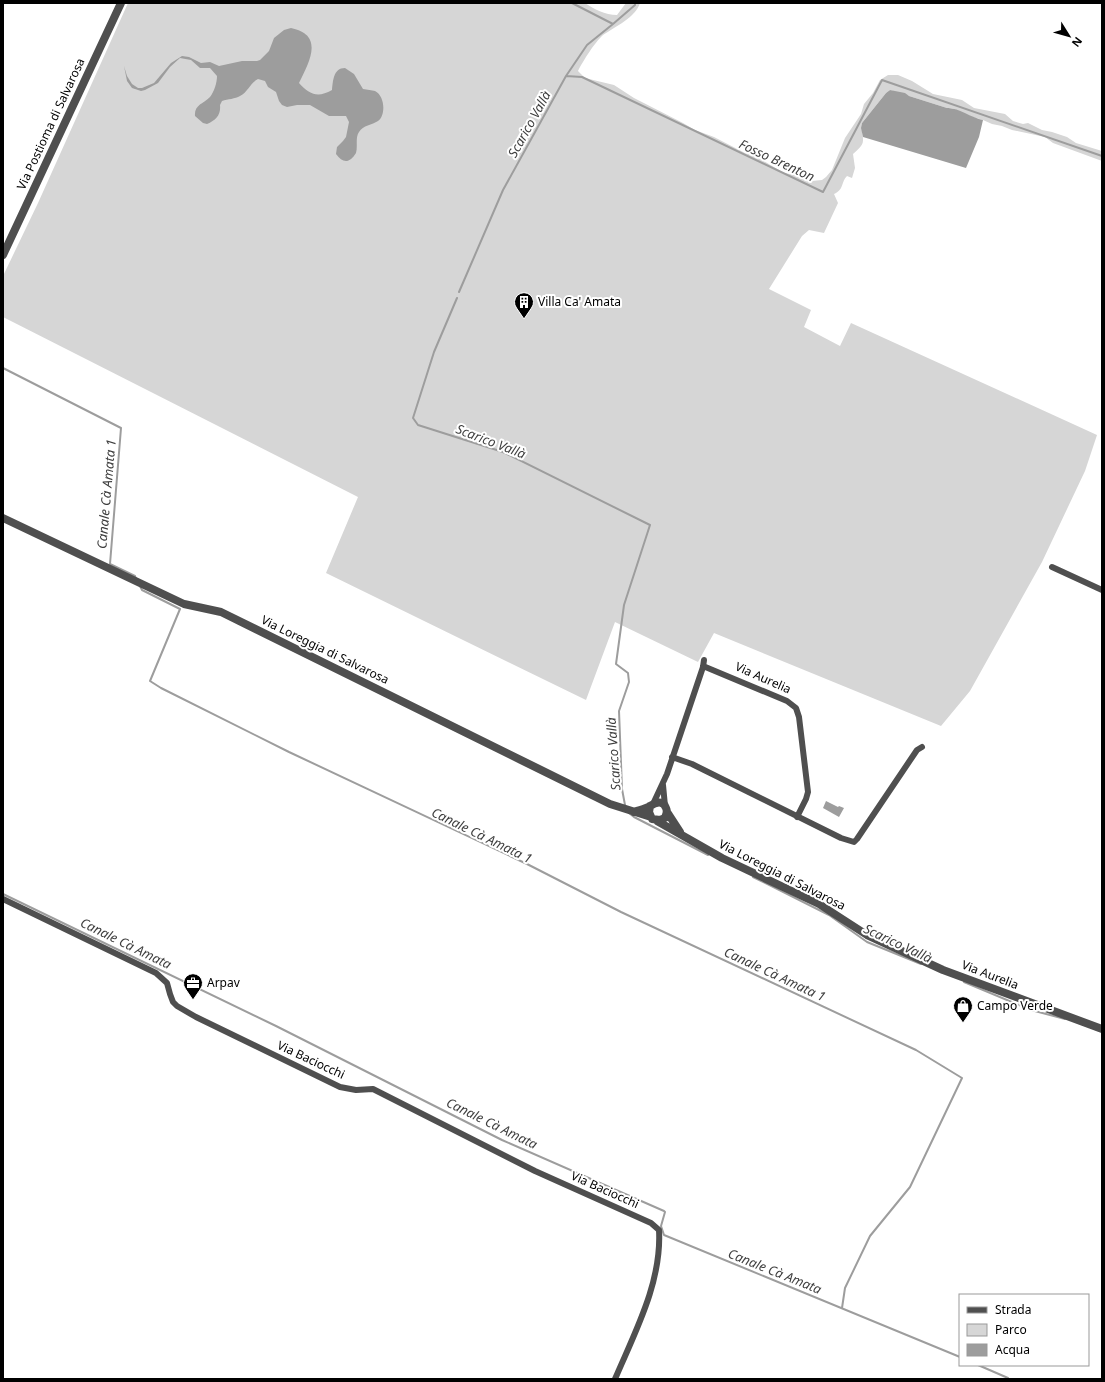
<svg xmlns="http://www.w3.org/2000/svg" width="1105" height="1382" viewBox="0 0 1105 1382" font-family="'Noto Sans',sans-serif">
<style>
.green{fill:#d6d6d6}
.water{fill:#9d9d9d}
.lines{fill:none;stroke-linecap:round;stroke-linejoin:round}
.stream{stroke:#9d9d9d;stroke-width:2}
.minor{stroke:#4f4f4f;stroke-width:6}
.tertiary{stroke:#4f4f4f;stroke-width:8}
.labels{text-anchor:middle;stroke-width:4;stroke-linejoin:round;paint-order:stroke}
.street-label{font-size:12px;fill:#000;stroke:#fff}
.poi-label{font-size:12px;fill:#000;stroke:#fff;text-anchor:start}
.water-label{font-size:13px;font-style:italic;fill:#3e3e3e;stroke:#fff}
</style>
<rect width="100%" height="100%" fill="#fff"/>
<path class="green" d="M128,3H585C594,9 605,15 617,15L626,3H640C636,17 615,27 603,35C595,42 583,61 578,71L585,78L614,85L634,98L683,123L695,130L714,137L745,153L755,156L784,173L808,177L812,181L822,180L826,177L832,170L845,138L861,114L864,104L873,93L880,80L888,75H898L912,81L933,94L962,100L974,108L1005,114L1013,121L1023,124L1028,123L1042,130L1052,132L1067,137L1076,143L1102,151V161L1053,143L1045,137L1012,130L1002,126L992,124L983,120L969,116L952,108H947L890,90L886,93L862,123C860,130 866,140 861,146C859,149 856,151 853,154L855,168L852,178L847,176C841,182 844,190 834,194L838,203L824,233L809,230L802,236L769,289L811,310L804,327L840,346L851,323L1097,435L1085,471L1042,562L970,691L941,726L714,633L698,662L615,622L586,700L326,573L358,497L3,317V276L38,203Z"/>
<path class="water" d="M291,28C325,35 309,62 299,83C310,95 318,98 332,90C333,82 333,68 345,68L354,74L363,89C367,90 372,90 375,91C385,96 386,115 378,121C372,125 363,125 359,132C355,138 358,146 356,153C350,163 343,164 336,154L337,147L343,141L346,137L349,122L346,116H329L310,105H297L287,107L282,105L279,101L276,92L268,87L265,81L258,79C250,83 248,92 240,96C235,99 228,99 222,101L220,105C221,115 216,120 207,124L203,123L195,116C194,105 203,104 210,97C214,92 217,83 217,76L210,68H200L191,60L180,58L170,67L158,83L145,90L141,91L132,88L127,81L124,66L127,76L132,84L138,88H142L154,83L171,63L182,56L189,57L201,63L210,62L219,66L242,61H257L260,60L269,51L274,38L284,30Z
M890,90L905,93L909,96L947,108C957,107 972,118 983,120L979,137L966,168L863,137L861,128L862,123L886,93Z
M826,801L838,807L839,806L844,808L839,817L823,808Z"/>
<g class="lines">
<path class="stream" d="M572,3L613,24L587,45L566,76L582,77L823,192L882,80L1102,156
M613,24L635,5V3
M459,292L503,190L566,76
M457,298L434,352L413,418L418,425L503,452L650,525L624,605L616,664L628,673L629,682L619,711L622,789L625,805
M3,368L121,428L110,564L135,576L136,579
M140,586L142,590L180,609L150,681L161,688L289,752L527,864L621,912L916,1050L962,1078L910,1187L870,1236L845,1288L842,1308
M629,813L634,817L708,855
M753,877L829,915L867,942L921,964
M3,894L276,1026L502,1140L664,1211L665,1212L661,1226L664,1235L960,1357
M964,982L1031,1010L1065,1019
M978,1365L1008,1378V1379"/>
<path class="minor" d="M1052,567L1102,590
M703,666L787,701L796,708L799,717L808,792L806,799L797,817
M672,757L692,764L841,838L854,842L857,839L917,750L922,747
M663,785L665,806
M653,804L667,774L703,667L704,660
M3,899L156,973L167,983L170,994L173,1002L177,1006L196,1017L340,1087L356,1090L373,1089L535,1171L651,1223L659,1230C662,1282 635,1332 615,1379"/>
<path class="tertiary" d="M3,255L121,3
M3,518L184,604L221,612L610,804L651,817
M634,812C639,810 646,809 650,806C655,803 663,799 666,808C668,812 666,814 665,818L660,820L652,819L649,812L650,806
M667,812L680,832
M657,821L722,858L819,904L867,935L943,970L1102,1029"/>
</g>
<defs>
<symbol id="building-pin" viewBox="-11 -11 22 30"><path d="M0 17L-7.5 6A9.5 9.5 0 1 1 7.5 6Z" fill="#000" stroke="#fff"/><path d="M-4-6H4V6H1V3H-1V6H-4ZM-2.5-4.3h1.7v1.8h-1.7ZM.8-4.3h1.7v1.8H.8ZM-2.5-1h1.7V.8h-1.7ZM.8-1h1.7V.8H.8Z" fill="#fff"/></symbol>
<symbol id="office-pin" viewBox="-11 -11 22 30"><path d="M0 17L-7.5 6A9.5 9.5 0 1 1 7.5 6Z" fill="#000" stroke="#fff"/><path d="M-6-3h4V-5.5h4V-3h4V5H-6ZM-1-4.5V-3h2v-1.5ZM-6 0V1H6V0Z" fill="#fff"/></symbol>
<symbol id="shop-pin" viewBox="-11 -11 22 30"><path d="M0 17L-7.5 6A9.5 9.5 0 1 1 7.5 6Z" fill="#000" stroke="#fff"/><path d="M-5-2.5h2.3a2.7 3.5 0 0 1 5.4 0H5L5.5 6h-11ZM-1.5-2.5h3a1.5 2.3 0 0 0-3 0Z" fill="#fff"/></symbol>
</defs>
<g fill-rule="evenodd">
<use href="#building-pin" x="513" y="291" width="22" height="30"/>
<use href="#office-pin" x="182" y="972" width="22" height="30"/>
<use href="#shop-pin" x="952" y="995" width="22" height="30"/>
</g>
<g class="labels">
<g class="street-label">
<text transform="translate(51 124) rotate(-65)" y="4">Via Postioma di Salvarosa</text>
<text transform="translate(325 650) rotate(26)" y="4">Via Loreggia di Salvarosa</text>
<text transform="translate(763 678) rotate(24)" y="4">Via Aurelia</text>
<text transform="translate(782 875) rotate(27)" y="4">Via Loreggia di Salvarosa</text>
<text transform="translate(990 975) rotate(21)" y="4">Via Aurelia</text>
<text transform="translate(311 1060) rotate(25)" y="4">Via Baciocchi</text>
<text transform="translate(605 1190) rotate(24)" y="4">Via Baciocchi</text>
</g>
<g class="poi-label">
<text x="538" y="306">Villa Ca' Amata</text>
<text x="207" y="987">Arpav</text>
<text x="977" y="1010">Campo Verde</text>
</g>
<g class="water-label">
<text transform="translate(529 124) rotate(-61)" y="5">Scarico Vallà</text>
<text transform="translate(777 160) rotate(25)" y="5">Fosso Brenton</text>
<text transform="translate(491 441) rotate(21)" y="5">Scarico Vallà</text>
<text transform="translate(106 494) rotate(-85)" y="5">Canale Cà Amata 1</text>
<text transform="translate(613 754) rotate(-94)" y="5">Scarico Vallà</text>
<text transform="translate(482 835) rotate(26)" y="5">Canale Cà Amata 1</text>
<text transform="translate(126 943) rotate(26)" y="5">Canale Cà Amata</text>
<text transform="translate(898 943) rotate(25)" y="5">Scarico Vallà</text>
<text transform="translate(775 974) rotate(25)" y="5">Canale Cà Amata 1</text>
<text transform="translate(492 1123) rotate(26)" y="5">Canale Cà Amata</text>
<text transform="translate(775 1271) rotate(22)" y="5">Canale Cà Amata</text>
</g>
</g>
<rect width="1105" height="1382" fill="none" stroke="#000000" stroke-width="8"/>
<rect x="959" y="1294" width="130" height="72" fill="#ffffff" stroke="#999999"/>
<rect x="967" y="1307" width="20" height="6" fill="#4f4f4f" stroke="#999999"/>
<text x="995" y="1314" font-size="12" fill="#000000">Strada</text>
<rect x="967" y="1324" width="20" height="12" fill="#d6d6d6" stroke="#999999"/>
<text x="995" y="1334" font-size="12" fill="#000000">Parco</text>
<rect x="967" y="1344" width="20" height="12" fill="#9d9d9d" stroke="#999999"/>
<text x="995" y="1354" font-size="12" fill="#000000">Acqua</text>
<g transform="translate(1069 36) rotate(127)" stroke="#ffffff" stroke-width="3" paint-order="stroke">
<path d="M0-3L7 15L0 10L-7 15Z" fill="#000000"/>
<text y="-6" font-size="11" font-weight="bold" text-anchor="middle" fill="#000000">N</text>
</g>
</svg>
